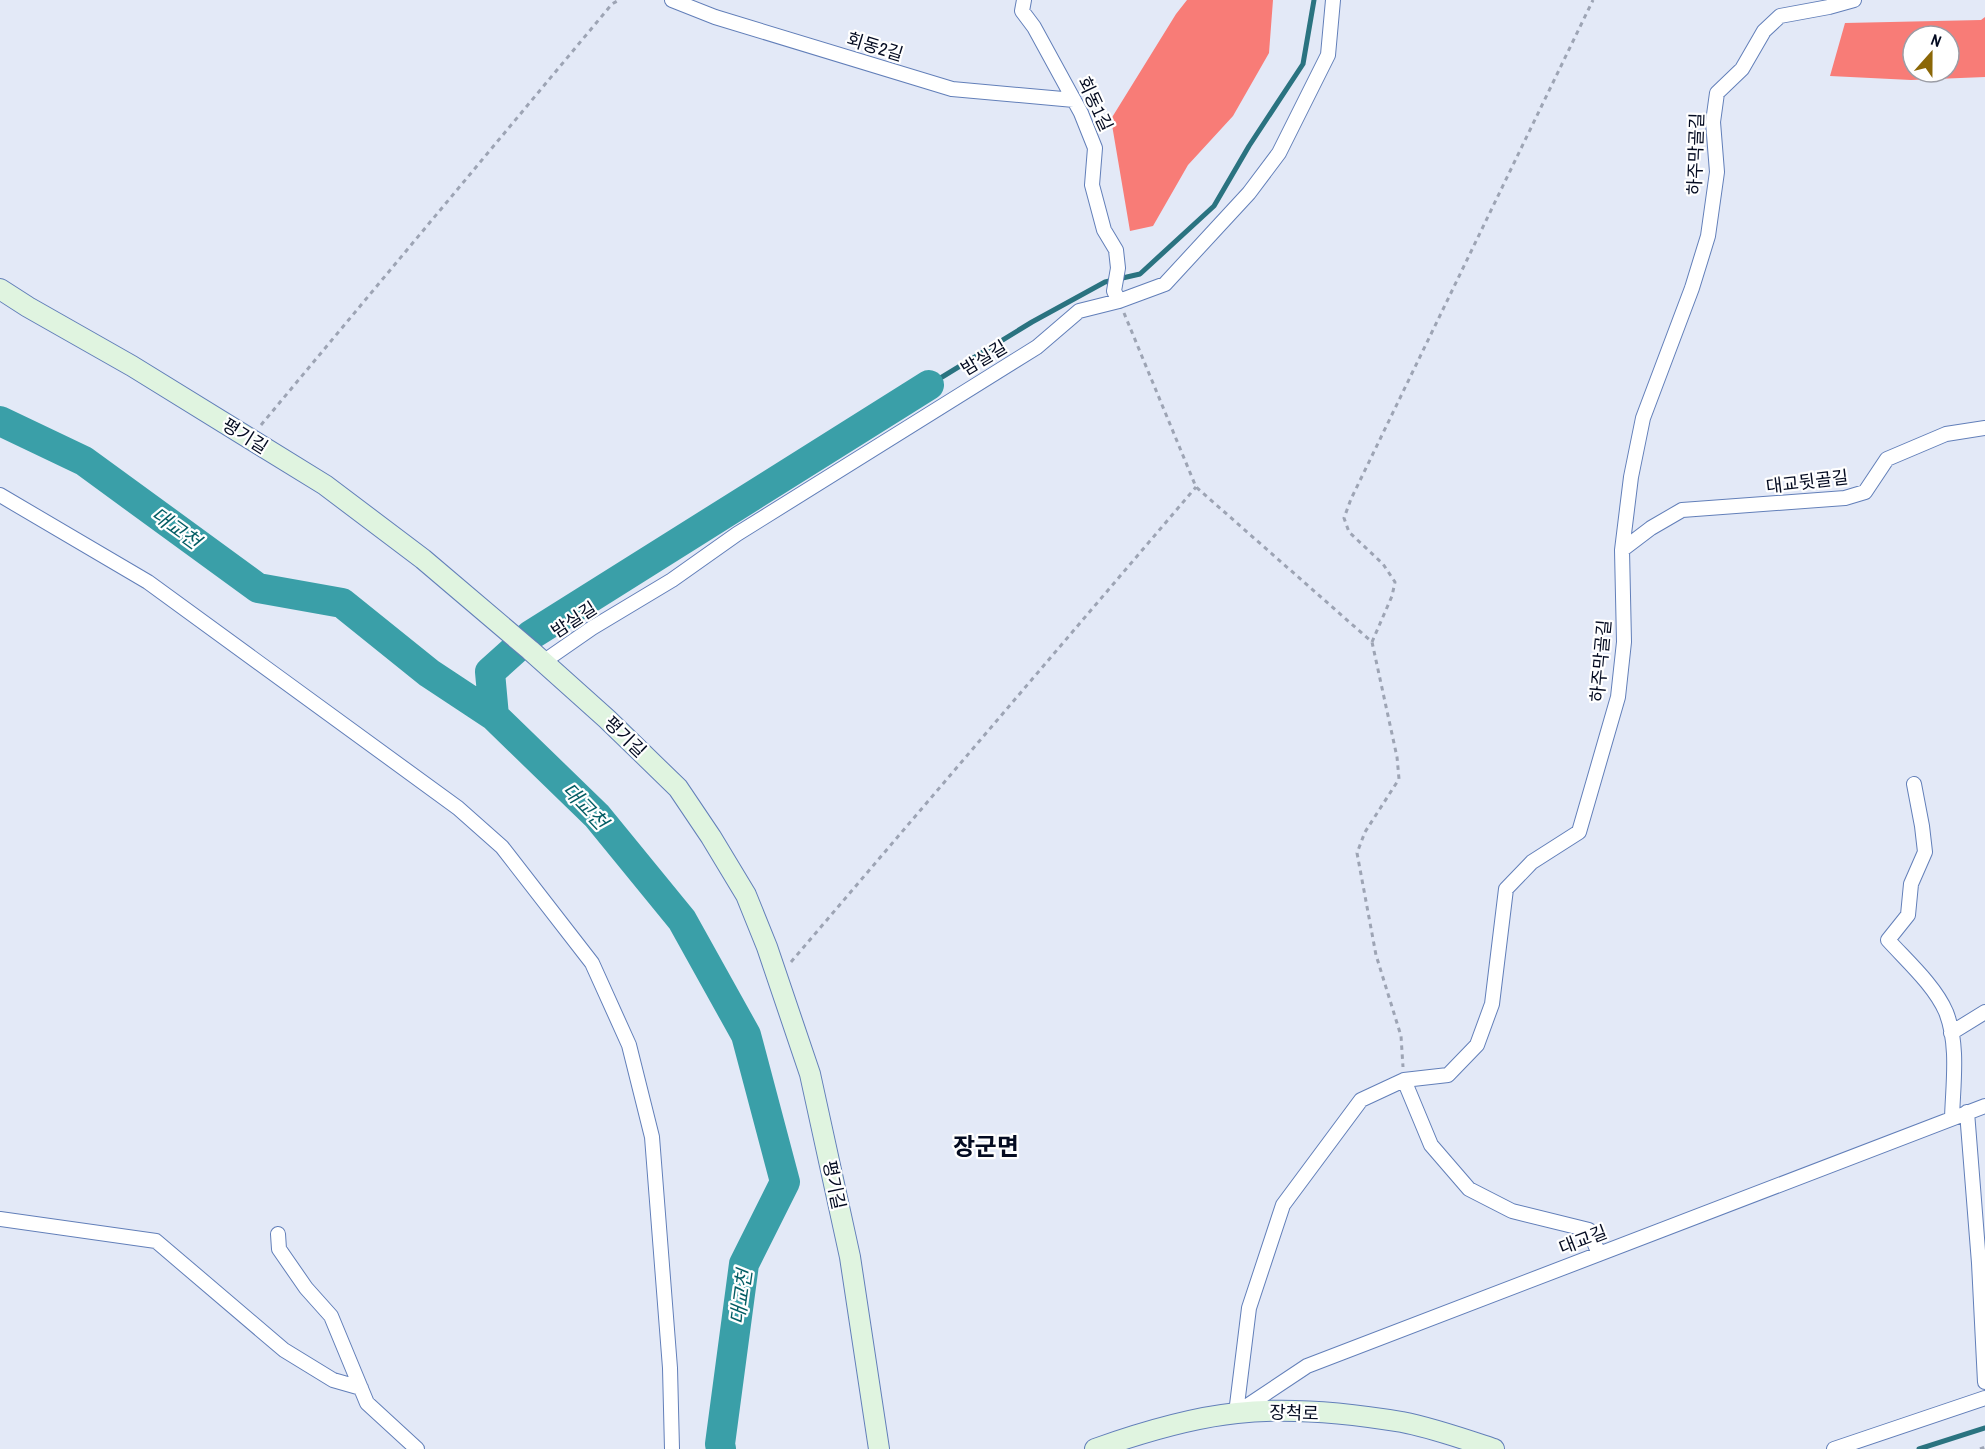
<svg xmlns="http://www.w3.org/2000/svg" width="1985" height="1449" viewBox="0 0 1985 1449" font-family="'Archivo Narrow','Noto Sans KR',sans-serif">
<style>
.forest{fill:#f87c77;fill-rule:evenodd}
.lines{fill:none;stroke-linecap:round;stroke-linejoin:round}
.stream{stroke:#2a7380;stroke-width:5}
.river{stroke:#3a9fa8;stroke-width:30}
.minor-casing{stroke:#627fb9;stroke-width:16}
.secondary-casing{stroke:#627fb9;stroke-width:22}
.path{stroke:#9da4b4;stroke-width:3;stroke-dasharray:4.5 4.5;stroke-linecap:butt}
.minor{stroke:#fff;stroke-width:14}
.secondary{stroke:#e0f4e0;stroke-width:20}
.labels{text-anchor:middle;stroke-width:4.5;stroke-linejoin:round;paint-order:stroke}
.street-label{font-size:18px;fill:#040b21;stroke:#fff}
.water-label{font-size:20px;font-style:italic;fill:#045d64;stroke:#fff}
.district-label{font-size:24px;font-weight:bold;fill:#040b21;stroke:#fff}
</style>
<rect width="100%" height="100%" fill="#e3e9f7"/>
<path class="forest" d="M1187,0H1273L1269,53L1233,116L1188,165L1153,226L1130,231L1111,119L1176,14Z
M1985,17V77L1911,80L1830,76L1845,23L1981,20ZM1913,36H1949V72H1913Z"/>
<g class="lines">
<path class="stream" d="M929,385L1032,322L1105,282L1140,274L1214,206L1249,146L1303,64L1314,0
M1919,1449L1985,1428"/>
<path class="river" d="M0,421L84,461L258,588L342,603L429,673L494,716L597,816L682,920L746,1035L785,1182L744,1264L720,1444L721,1449
M494,716L490,672L531,635L929,385"/>
<defs>
<path id="minor" d="M672,0L715,17L952,89L1074,100
M1024,0L1022,11L1034,27L1081,113L1095,148L1092,185L1104,230L1116,250L1118,268L1114,291L1119,301
M0,495L148,582L458,808L502,847L592,963L629,1045L652,1137L670,1368L672,1449
M1622,550L1651,528L1682,510L1845,498L1865,492L1887,459L1946,434L1985,428
M543,662L592,628L672,580L737,534L1037,347L1079,311L1119,301L1165,284L1249,193L1279,153L1328,55L1333,0
M1914,784L1922,826L1925,852L1911,884L1908,915L1888,940C1907,961 1935,986 1946,1012C1959,1045 1953,1084 1952,1118
M1951,1033L1985,1012
M1967,1112L1979,1263L1985,1382
M0,1219L156,1241L284,1350L333,1380L361,1388
M278,1234L279,1249L306,1288L331,1316L367,1403L417,1449
M1599,1254L1589,1230L1512,1211L1469,1189L1431,1145L1404,1080L1448,1075L1477,1045L1492,1004L1506,889L1532,862L1579,832L1618,697L1624,642L1622,550L1631,477L1643,418L1692,288L1708,236L1717,172L1713,122L1717,93L1742,69L1764,31L1780,16L1829,7L1854,0
M1238,1412L1307,1366L1985,1106
M1236,1413L1249,1308L1283,1205L1361,1100L1404,1080
M1834,1449L1985,1398"/>
<path id="secondary" d="M0,289L28,307L132,366L325,485L423,559L530,650L607,719L678,788L711,837L746,895L767,947L810,1074L850,1257L879,1449
M1095,1449C1140,1433 1189,1418 1237,1413C1291,1407 1348,1413 1402,1422C1433,1428 1464,1439 1494,1449"/>
</defs>
<use href="#minor" class="minor-casing"/>
<use href="#secondary" class="secondary-casing"/>
<path class="path" d="M1124,313L1196,487L1372,642L1397,757L1399,779L1365,832L1357,853L1376,955L1401,1036L1403,1067
M261,425L612,4L619,0
M1372,642L1392,596L1395,582L1383,564L1349,532L1344,518L1351,499L1593,0
M791,962L1196,487
M1980,1449L1985,1447"/>
<use href="#minor" class="minor"/>
<use href="#secondary" class="secondary"/>
</g>
<g class="labels">
<g class="street-label">
<text transform="translate(875 47) rotate(17)" y="6">회동2길</text>
<text transform="translate(1095 104) rotate(65)" y="6">회동1길</text>
<text transform="translate(1696 154) rotate(-88)" y="6">하주막골길</text>
<text transform="translate(984 358) rotate(-31)" y="6">밤실길</text>
<text transform="translate(245 436) rotate(32)" y="6">평기길</text>
<text transform="translate(1807 482) rotate(-7)" y="6">대교뒷골길</text>
<text transform="translate(574 620) rotate(-33)" y="6">밤실길</text>
<text transform="translate(1601 661) rotate(-85)" y="6">하주막골길</text>
<text transform="translate(625 737) rotate(44)" y="6">평기길</text>
<text transform="translate(834 1185) rotate(78)" y="6">평기길</text>
<text transform="translate(1583 1240) rotate(-21)" y="6">대교길</text>
<text transform="translate(1294 1413) rotate(2)" y="6">장척로</text>
</g>
<g class="water-label">
<text transform="translate(176 528) rotate(36)" y="7">대교천</text>
<text transform="translate(585 806) rotate(46)" y="7">대교천</text>
<text transform="translate(741 1297) rotate(-82)" y="7">대교천</text>
</g>
<g class="district-label">
<text x="986" y="1155">장군면</text>
</g>
</g>
<g transform="translate(1931 54) rotate(21)"><circle r="28" fill="#ffffff" stroke="#9b9da6" stroke-width="1.5"/>
<path d="M0-4.5L10 22L0 15L-10 22Z" fill="#8b6707"/>
<text y="-9" font-size="16" font-weight="bold" text-anchor="middle" fill="#040b21">N</text>
</g>
</svg>
